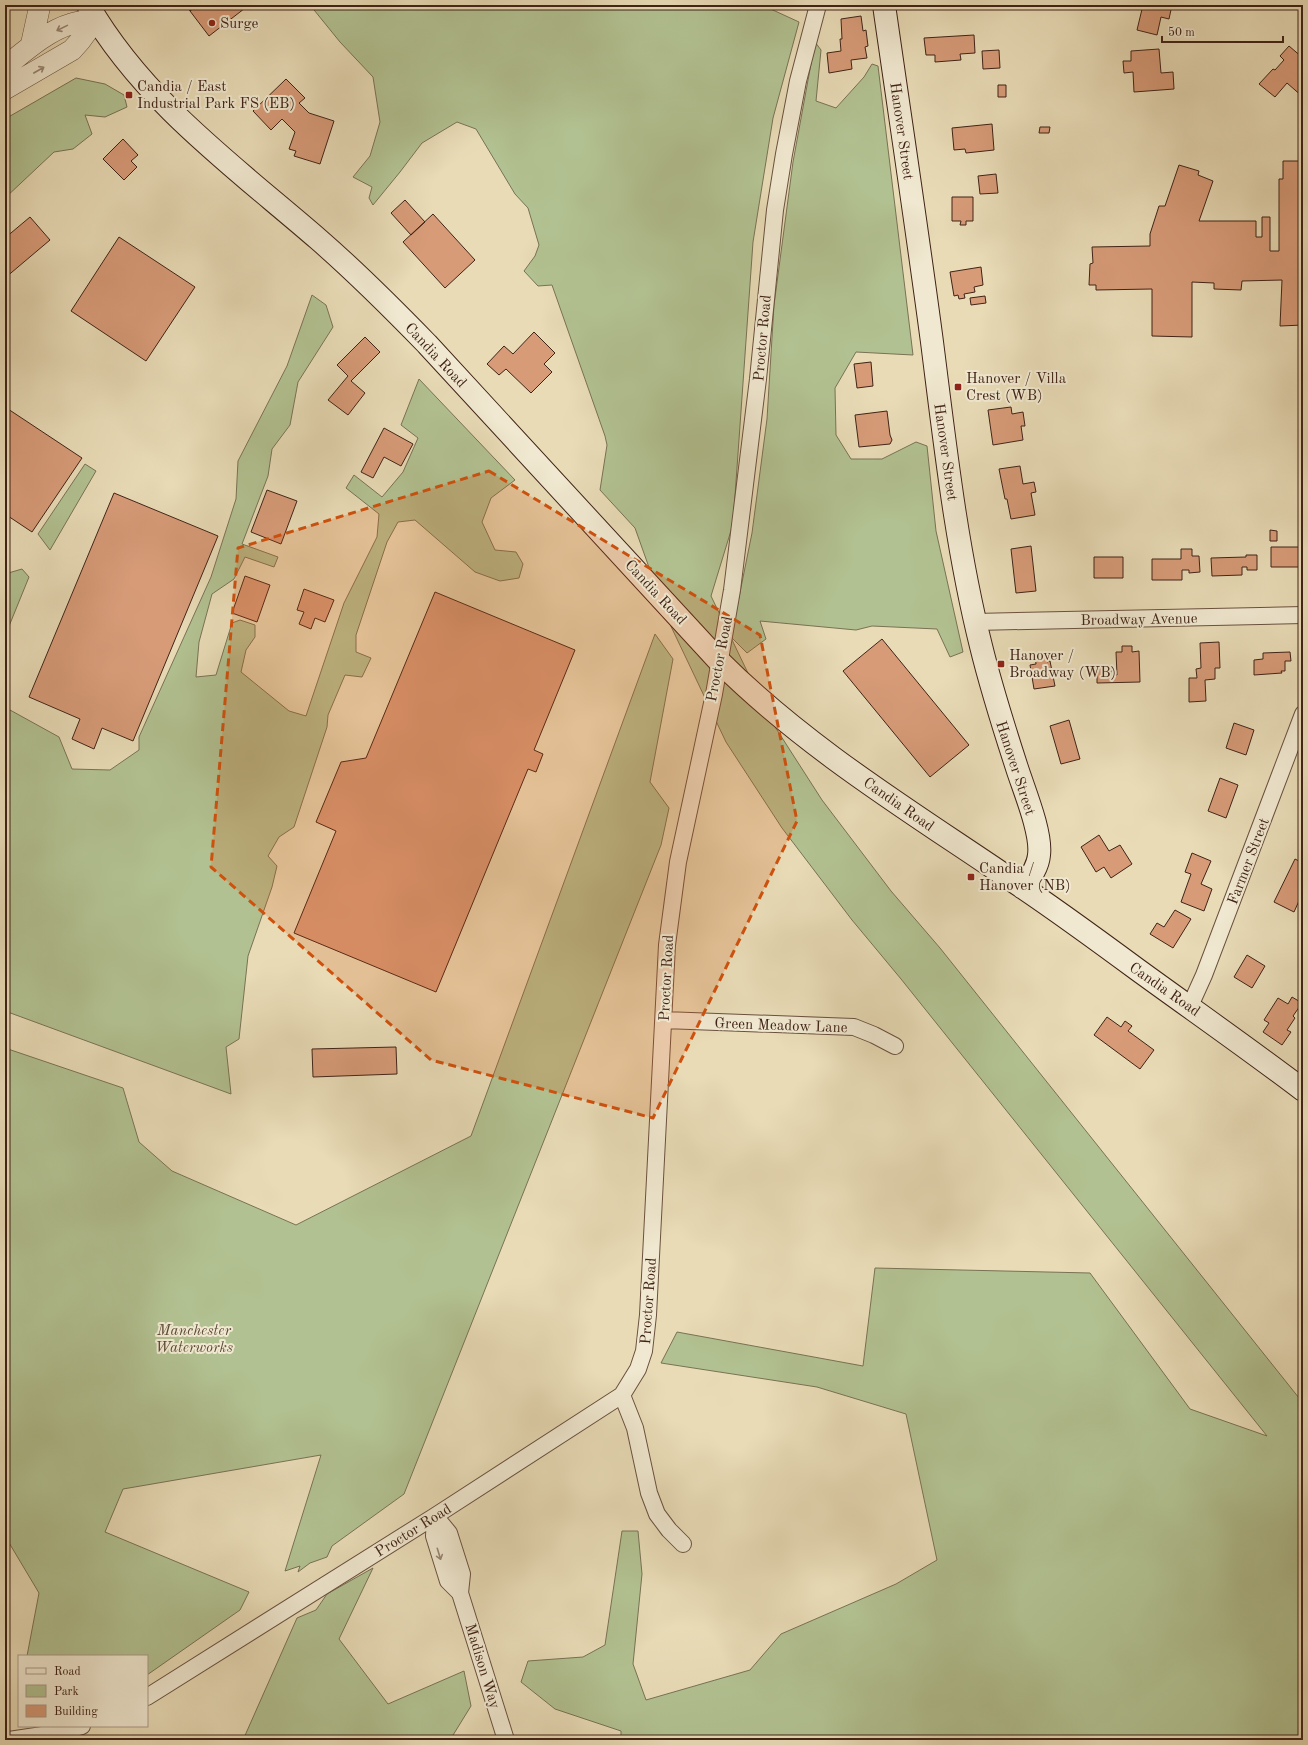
<svg xmlns="http://www.w3.org/2000/svg" width="1308" height="1745" viewBox="0 0 1308 1745" font-family="'Old Standard TT',serif">
<style>
.green{fill:#b2c191;stroke:#797254}
.building{fill:#d79b78;stroke:#402317}
.lines{fill:none;stroke-linecap:round;stroke-linejoin:round}
.minor-casing{stroke:#6a513f;stroke-width:18}
.tertiary-casing{stroke:#6a513f;stroke-width:22}
.secondary-casing{stroke:#402317;stroke-width:24}
.minor{stroke:#f0e8d0;stroke-width:16}
.tertiary{stroke:#f0e8d0;stroke-width:21}
.secondary{stroke:#f0e8d0;stroke-width:22}
.oneway{stroke:#988674}
.marked{fill:#cf510e;fill-opacity:0.2;stroke:#cf510e;stroke-width:3;stroke-dasharray:8 5;stroke-linejoin:round}
.poi-dot{fill:#8f2418;stroke:#f0e8d0;stroke-width:1.5}
.labels{text-anchor:middle;stroke-width:4;stroke-linejoin:round;paint-order:stroke}
.poi-label{font-size:15px;fill:#402317;stroke:#f0e8d0;text-anchor:start}
.street-label{font-size:15px;fill:#402317;stroke:#f0e8d0}
.park-label{font-size:15px;font-style:italic;fill:#5c4a36;stroke:#f0e8d0}
</style>
<rect width="100%" height="100%" fill="#e8dbb6"/>
<filter id="stains"><feTurbulence type="fractalNoise" baseFrequency=".005" numOctaves="4"/><feColorMatrix values="0 0 0 0 .2 0 0 0 0 .09 0 0 0 0 .02 0 0 0 .5 -.17"/></filter>
<radialGradient id="worn" r=".72"><stop offset=".6" stop-color="#630" stop-opacity="0"/><stop offset="1" stop-color="#630" stop-opacity=".3"/></radialGradient>
<path class="green" d="M263,5H301L284,9L260,8Z
M310,5H762L799,22L773,118L753,242L733,524L711,596L770,719L822,800L891,891L940,948L1303,1403V1740H621V1731L555,1709L521,1682L528,1661L583,1657L605,1645L622,1531H638L642,1574L633,1664L646,1700L750,1670L781,1634L896,1584L937,1560L906,1414L817,1387L661,1363L677,1332L863,1366L875,1268L1090,1273L1190,1409L1267,1436L901,979L852,920L782,828L726,742L667,618L635,528L600,490L607,445L605,436L552,285L538,286L524,271L535,256L539,245L528,208L515,194L476,129L457,122L422,143L400,172L373,205L369,198L372,187L353,177L370,156L380,122L373,77L340,42Z
M815,42L821,50L816,101L836,108L864,77L872,64L878,66L913,355L856,352L835,388L836,435L851,459H882L916,442L927,446L936,531L963,652L950,657L937,629L872,626L856,630L760,621L766,639L747,653L731,637L752,533L767,419L774,305L793,162Z
M76,78L105,84L124,95L127,107L105,117L85,115L92,134L73,149L54,152L5,198V119Z
M312,295L326,305L333,327L298,382L290,425L272,449L268,476L242,544L278,557L274,567L245,557L234,579L212,594L199,642L196,677L216,675L232,623L240,620L255,625V637L246,650L241,672L289,711L306,716L344,603L377,537L379,514L346,488L354,475L382,497L403,472L418,438L401,425L419,379L515,480L491,498L482,522L495,550L516,552L523,564L519,578L500,581L475,572L415,520L398,522L387,542L356,635V652L371,658L362,677L345,675L328,715L327,727L294,827L279,837L268,856L277,866L272,887L248,956L239,1039L226,1047L231,1094L5,1011V715L10,710L59,737L72,769L110,770L139,750V737L211,577L236,499L238,461L287,366Z
M85,464L96,471L50,550L38,534Z
M22,569L29,577L5,636V574Z
M655,634L673,659L650,782L669,808L661,845L404,1494L332,1546L327,1557L310,1563L298,1572L300,1566L285,1571L321,1455L123,1489L105,1532L249,1592L240,1610L147,1675V1656H27L39,1593L5,1536V1048L123,1088L139,1142L172,1171L296,1225L471,1136Z
M373,1568L339,1639L388,1704L464,1671L471,1706L450,1740H243L297,1618L316,1610L327,1594Z"/>
<path class="building" d="M186,5H197L190,11Z
M197,5H249L209,36L190,11Z
M1143,5H1172L1169,19L1161,17L1157,35L1137,30Z
M861,16L863,31L866,30L868,46L865,47L867,58L851,60L852,69L829,73L827,53L841,51L840,39H842L841,19Z
M974,35L975,53L960,54L961,60L935,62V55H926L924,38Z
M1289,46L1303,58V97L1287,83L1275,97L1259,84L1273,69L1275,70L1284,60L1280,56Z
M1159,49L1161,73L1173,72L1174,89L1134,92L1133,72L1124,73L1123,61H1131V51Z
M999,50L1000,68L983,69L982,51Z
M286,79L305,98L299,103L309,113L334,121L320,164L294,156L296,151L289,149L295,132L282,119L271,130L253,111Z
M998,85H1006V97H998Z
M992,124L994,150L966,153L965,149L954,150L952,128Z
M1040,127H1050L1049,133H1039Z
M123,139L138,155L131,161L137,167L124,180L103,159Z
M1283,161H1303V325L1280,326L1282,280L1242,281L1241,290L1214,289V283L1192,282V337L1152,336V289L1096,290V285H1089L1090,264L1093,263L1092,247L1150,246V234L1159,206H1165L1179,165L1199,171L1198,175L1213,181L1199,221H1256V237H1262V217H1270V251H1279V179H1283Z
M996,174L998,193L980,194L978,176Z
M952,197H973V221H966V225H960L961,221H952Z
M405,200L425,222L411,235L391,213Z
M433,214L475,260L445,288L403,242Z
M30,217L50,240L5,278V238Z
M119,237L195,287L146,361L71,311Z
M981,267L983,285L974,287L975,292L964,294L965,298L959,299L958,295L954,296L950,272Z
M985,296L986,303L971,305L970,298Z
M534,332L555,353L544,364L552,372L531,393L506,369L499,375L487,364L504,346L513,354Z
M365,337L380,352L351,381L365,393L348,415L328,400L348,376L337,365Z
M871,362L873,386L857,388L854,364Z
M5,407L82,458L32,532L5,514Z
M1011,407L1012,414L1023,412L1025,426H1021L1023,440L993,445L988,410Z
M887,411L890,435L892,440L890,444L859,447L855,415Z
M384,428L413,444L401,466L384,457L373,478L361,472Z
M1020,466L1023,484L1034,482L1036,492L1031,493L1035,515L1011,519L1007,499H1005L999,469Z
M267,490L297,501L281,544L251,532Z
M114,493L218,536L133,741L102,728L94,749L72,739L80,719L29,697Z
M1270,530L1277,531V541H1270Z
M1031,546L1036,591L1016,593L1011,549Z
M1271,547H1303V567H1271Z
M1181,549H1192V556H1199L1200,572L1189,573V570H1182V580H1152V559H1181Z
M1246,555H1257V570H1247V567H1242V575L1212,576L1211,558L1246,557Z
M1094,557H1123V578H1094Z
M245,576L270,585L257,622L232,613Z
M304,589L334,600L325,622L315,618L311,629L299,624L304,612L297,610Z
M435,592L575,650L534,750L543,754L536,772L528,769L436,992L294,933L336,831L316,822L341,762L366,758Z
M882,639L969,745L930,777L843,671Z
M1219,642L1220,668H1215V679L1205,680L1206,701L1189,702V678H1197L1196,669L1201,668L1200,643Z
M1122,646H1132V652L1139,651L1140,682L1097,683V666H1110V671H1114V675H1117L1116,652H1122Z
M1290,652L1291,661H1285V671H1281L1282,673L1254,675V660L1263,659V653Z
M1046,654L1047,662L1050,661L1055,686L1034,689L1030,665L1036,664L1035,656Z
M1069,720L1080,759L1061,764L1050,726Z
M1234,723L1254,730L1246,755L1226,748Z
M1220,778L1238,785L1226,818L1208,811Z
M1099,835L1109,851L1120,845L1132,864L1111,878L1104,867L1096,872L1081,847Z
M1192,853L1211,861L1201,884L1212,889L1204,911L1181,902L1191,874L1185,872Z
M1295,859L1303,863V892L1294,912L1274,902Z
M1175,910L1191,919L1173,948L1150,934L1157,923L1164,927Z
M1247,955L1265,966L1252,988L1234,977Z
M1292,997L1302,1003L1293,1016L1295,1018L1287,1030L1291,1032L1282,1045L1263,1032L1269,1023L1264,1020L1278,998L1288,1004Z
M1107,1017L1121,1027L1125,1021L1132,1026L1128,1031L1154,1050L1140,1069L1094,1035Z
M396,1047L397,1074L313,1077L312,1049Z"/>
<g class="lines">
<defs>
<path id="minor" d="M975,622L1303,615
M1190,1006L1204,975L1303,714
M664,1020L854,1027L874,1035L895,1046
M622,1395L635,1428L649,1493L657,1514L669,1530L683,1544
M435,1516L449,1533L462,1574L460,1593L506,1740
M435,1516L434,1536L448,1581L460,1593
M147,1697L435,1516L622,1395L638,1369L644,1351L648,1315L667,945L678,862L714,694L732,590L758,379L775,210L784,154L798,81L818,5
M9,1740L56,1733L82,1726"/>
<path id="tertiary" d="M31,46L40,5
M5,67C25,51 47,31 71,24C79,21 88,21 96,19
M5,89L72,50L80,41L96,19"/>
<path id="secondary" d="M88,5C143,101 236,168 318,239C356,272 392,308 427,344L719,661C805,747 910,811 1010,879C1054,908 1096,939 1138,970C1193,1010 1249,1049 1303,1090
M884,5C900,117 917,229 932,342C945,444 956,546 981,646C991,687 1004,728 1017,768C1024,790 1042,833 1039,855C1038,867 1030,878 1023,888"/>
</defs>
<use href="#minor" class="minor-casing"/>
<use href="#tertiary" class="tertiary-casing"/>
<use href="#secondary" class="secondary-casing"/>
<use href="#minor" class="minor"/>
<use href="#tertiary" class="tertiary"/>
<use href="#secondary" class="secondary"/>
</g>
<defs><path id="oneway-shaft" d="M-6 0H5M1.5-3L5.5 0L1.5 3" fill="none" stroke-width="1.6" stroke-linecap="round" stroke-linejoin="round"/></defs>
<g class="oneway">
<use href="#oneway-shaft" transform="translate(62 28) rotate(154)"/>
<use href="#oneway-shaft" transform="translate(39 70) rotate(-30)"/>
<use href="#oneway-shaft" transform="translate(439 1554) rotate(73)"/>
</g>
<path class="marked" d="M489,471L760,635L797,821L653,1118L431,1060L211,867L238,548Z"/>
<g class="poi-dot">
<circle cx="212" cy="23" r="4"/>
<rect x="125" y="91" width="8" height="8" rx="2"/>
<rect x="954" y="383" width="8" height="8" rx="2"/>
<rect x="997" y="660" width="8" height="8" rx="2"/>
<rect x="967" y="873" width="8" height="8" rx="2"/>
</g>
<g class="labels">
<g class="poi-label">
<text x="220" y="28">Surge</text>
<text x="137" y="91">Candia / East<tspan x="137" dy="17">Industrial Park FS (EB)</tspan></text>
<text x="966" y="383">Hanover / Villa<tspan x="966" dy="17">Crest (WB)</tspan></text>
<text x="1009" y="660">Hanover /<tspan x="1009" dy="17">Broadway (WB)</tspan></text>
<text x="979" y="873">Candia /<tspan x="979" dy="17">Hanover (NB)</tspan></text>
</g>
<g class="street-label">
<text transform="translate(902 131) rotate(82)" y="5">Hanover Street</text>
<text transform="translate(762 338) rotate(-85)" y="5">Proctor Road</text>
<text transform="translate(436 355) rotate(47)" y="5">Candia Road</text>
<text transform="translate(946 452) rotate(82)" y="5">Hanover Street</text>
<text transform="translate(656 592) rotate(47)" y="5">Candia Road</text>
<text transform="translate(1139 619) rotate(-1)" y="5">Broadway Avenue</text>
<text transform="translate(719 659) rotate(-79)" y="5">Proctor Road</text>
<text transform="translate(1016 768) rotate(72)" y="5">Hanover Street</text>
<text transform="translate(899 804) rotate(35)" y="5">Candia Road</text>
<text transform="translate(1248 861) rotate(-69)" y="5">Farmer Street</text>
<text transform="translate(666 978) rotate(-87)" y="5">Proctor Road</text>
<text transform="translate(1165 989) rotate(35)" y="5">Candia Road</text>
<text transform="translate(781 1025) rotate(2)" y="5">Green Meadow Lane</text>
<text transform="translate(648 1301) rotate(-86)" y="5">Proctor Road</text>
<text transform="translate(413 1530) rotate(-32)" y="5">Proctor Road</text>
<text transform="translate(483 1666) rotate(73)" y="5">Madison Way</text>
</g>
<g class="park-label">
<text x="194" y="1335">Manchester<tspan x="194" dy="17">Waterworks</tspan></text>
</g>
</g>
<rect width="1308" height="1745" fill="none" stroke="#e8dbb6" stroke-width="20"/>
<rect x="6" y="6" width="1296" height="1733" fill="none" stroke="#402317" stroke-width="2"/>
<rect x="10" y="10" width="1288" height="1725" fill="none" stroke="#402317"/>
<rect x="18" y="1655" width="130" height="72" fill="#f0e8d0" stroke="#aa9986"/>
<rect x="26" y="1668" width="20" height="6" fill="#f0e8d0" stroke="#aa9986"/>
<text x="54" y="1675" font-size="12" fill="#402317">Road</text>
<rect x="26" y="1685" width="20" height="12" fill="#b2c191" stroke="#aa9986"/>
<text x="54" y="1695" font-size="12" fill="#402317">Park</text>
<rect x="26" y="1705" width="20" height="12" fill="#d79b78" stroke="#aa9986"/>
<text x="54" y="1715" font-size="12" fill="#402317">Building</text>
<path d="M1162 36v6h121v-6" fill="none" stroke="#402317" stroke-width="2"/>
<text x="1168" y="36" font-size="12" fill="#402317" stroke="#f0e8d0" stroke-width="3" paint-order="stroke">50 m</text>
<rect width="100%" height="100%" filter="url(#stains)"/>
<rect width="100%" height="100%" fill="url(#worn)"/>
</svg>
